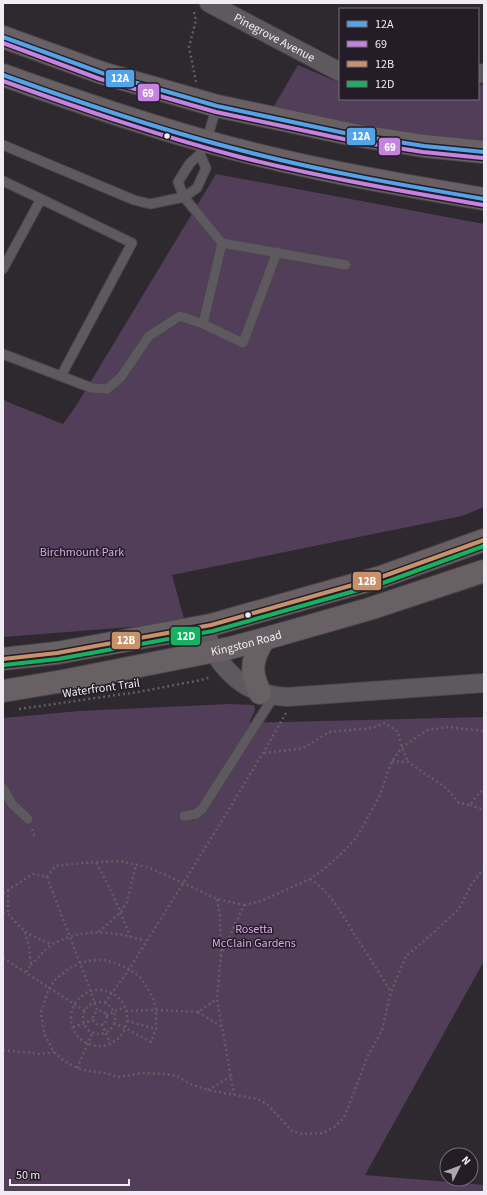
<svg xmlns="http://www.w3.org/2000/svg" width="487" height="1195" viewBox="0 0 487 1195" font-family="'Source Sans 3',sans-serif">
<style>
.green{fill:#533e5a}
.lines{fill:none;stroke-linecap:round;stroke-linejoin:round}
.service-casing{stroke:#4a464b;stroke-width:11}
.minor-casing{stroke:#4a464b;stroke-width:20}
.primary-casing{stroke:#4a464b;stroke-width:24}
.path{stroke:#615e62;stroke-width:2.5;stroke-dasharray:2 3;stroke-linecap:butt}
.service{stroke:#5d595e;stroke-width:9}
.minor{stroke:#5d595e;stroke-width:18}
.primary{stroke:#696064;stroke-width:22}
.bus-1-casing{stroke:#241c27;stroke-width:7}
.bus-2-casing{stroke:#241c27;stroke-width:7}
.bus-3-casing{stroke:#241c27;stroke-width:7}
.bus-4-casing{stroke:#241c27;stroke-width:7}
.bus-1{stroke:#53a3e8;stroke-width:4}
.bus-2{stroke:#c483df;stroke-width:4}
.bus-3{stroke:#c7916a;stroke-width:4}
.bus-4{stroke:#13b361;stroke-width:4}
.bus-dot{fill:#f1ecf3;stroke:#241c27;stroke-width:1.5}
.labels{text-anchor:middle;stroke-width:3;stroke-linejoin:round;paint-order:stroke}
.street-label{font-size:12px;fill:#f1ecf3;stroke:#241c27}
.park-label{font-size:12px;fill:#d8abe6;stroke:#241c27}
.line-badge{stroke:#241c27;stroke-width:1.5}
.badge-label{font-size:11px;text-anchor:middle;font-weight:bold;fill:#fff}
</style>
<rect width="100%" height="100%" fill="#2d292e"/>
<path class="green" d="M298,65L340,83V99H478V86L484,84V143L357,126L273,108Z
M216,174L484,224V507L462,516L172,575L184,619L157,625L3,637V399L10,403L63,424L76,406Z
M230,704L254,705L255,710L249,723L484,717V961L365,1175L484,1185V1192H3V718L79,711Z"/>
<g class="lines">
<defs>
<path id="service" d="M217,106L206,142L200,154L190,163L178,182L184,197L222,243L346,265
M3,145L134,200L150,204L184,197L197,188L206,168L200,154
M3,181L41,199L3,269
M41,199L132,243L61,376
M203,324L222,243
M3,354L92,388L107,389L121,377L149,336L180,316L203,324L243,343L277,252
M3,788L12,804L28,819
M184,816L196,814L202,809L274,696"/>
<g id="minor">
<path id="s1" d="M209,3L340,72"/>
<path d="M478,74L484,73"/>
<path d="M203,626C207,635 210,644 214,652C231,681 254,695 287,697L484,683"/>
</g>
<g id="primary">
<path d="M3,37L102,73L217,106L354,135L424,146L484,152"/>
<path d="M3,75C70,99 136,122 205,141C296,167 390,183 484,199"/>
<path d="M3,659L57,653L211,625L381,577L484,540"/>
<path id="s2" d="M3,691L63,681L230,648L264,639L369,609L484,571"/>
<path d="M260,693C258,688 255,681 254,675C251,662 257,650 264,639"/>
</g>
</defs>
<use href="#service" class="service-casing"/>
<use href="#minor" class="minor-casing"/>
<use href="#primary" class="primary-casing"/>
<path class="path" d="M194,12L196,20L189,47L196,82
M19,709L138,692L201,680L211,677
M264,753L303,748L329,732L372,728L385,723L398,732L402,747L408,762
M392,761L408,762L446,788L459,803L470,805L480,792L484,790
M470,805L484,810
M32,829L35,837
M96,863C110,886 120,911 130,936
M47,877L55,866L80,863L121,861L150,868L183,883L217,899L244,905L221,955L220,916L217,899
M47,877L91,992L97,1011
M310,879C330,891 344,917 356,937C368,955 380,974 391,992
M8,890V914
M3,893L33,874L47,877
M244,905L261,901L310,879L323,870L339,856L356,838L362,828L379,797L392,761L402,747L427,730L448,727L484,731
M3,913L8,914L25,932L29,947L31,965L25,973
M25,932L52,945
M99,932L121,912L127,902L136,865
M221,955L217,999L234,1094
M3,958L85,1011
M31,965C38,958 45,949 53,944C84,927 114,931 145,941
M71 1018a28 28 0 1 1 56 0a28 28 0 1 1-56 0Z
M83 1018a16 16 0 1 1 32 0a16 16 0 1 1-32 0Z
M105,1003C113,990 122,980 130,968C183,883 237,799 286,713
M126,1011L156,1010L198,1012L217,999
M93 1018a7 7 0 1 1 14 0a7 7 0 1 1-14 0Z
M198,1012L222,1027
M106,1015L125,1007
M127,1021L156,1029
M114,1023L125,1028L151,1042L156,1029V1010L153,998L147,987L140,977L129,969L115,963L104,960H92L80,963L68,969L55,980L49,988L41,1012L44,1033L54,1052L63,1060L77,1068L88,1071L105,1073L119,1077L143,1073L165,1074L177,1076L190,1084L208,1090L257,1099L267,1104L292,1131L302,1134L323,1133L333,1128L344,1118L367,1058L382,1030L391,992L406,956L434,932L459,909L471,885L484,868
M102,1024L110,1043
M73,1027L93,1020
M3,1050L41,1054L54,1052
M77,1068L93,1032
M208,1090L231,1076"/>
<use href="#service" class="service"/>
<use href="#minor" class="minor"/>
<use href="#primary" class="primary"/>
<defs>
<path id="bus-1" d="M3,37L102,73L217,106L354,135L424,146L484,152
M3,75C81,103 160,130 240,150C320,171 402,185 484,199"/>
<path id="bus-2" d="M3,43L100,79L216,112L353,141L423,152L483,158
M3,81C81,109 159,136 240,157C320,177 401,191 483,205"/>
<path id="bus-3" d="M3,659L57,653L211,625L381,577L484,540"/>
<path id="bus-4" d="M4,665L58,659L213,631L383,583L484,546"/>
</defs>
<use href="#bus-1" class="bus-1-casing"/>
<use href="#bus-2" class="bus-2-casing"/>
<use href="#bus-3" class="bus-3-casing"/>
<use href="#bus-4" class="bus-4-casing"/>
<use href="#bus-1" class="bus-1"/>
<use href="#bus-2" class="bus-2"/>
<use href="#bus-3" class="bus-3"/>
<use href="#bus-4" class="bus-4"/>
</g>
<g class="bus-dot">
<circle cx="167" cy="136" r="3.5"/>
<circle cx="248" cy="615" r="3.5"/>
</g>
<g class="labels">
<g class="street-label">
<text dy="4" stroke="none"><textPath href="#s1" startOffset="74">Pinegrove Avenue</textPath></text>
<text dy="4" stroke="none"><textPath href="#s2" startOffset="248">Kingston Road</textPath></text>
<text transform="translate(101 688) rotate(-8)" y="4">Waterfront Trail</text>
</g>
<g class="park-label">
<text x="82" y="556">Birchmount Park</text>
<text x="254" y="933">Rosetta<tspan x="254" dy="14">McClain Gardens</tspan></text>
</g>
</g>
<g class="line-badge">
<rect x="105" y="69" width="30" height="19" rx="4" fill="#53a3e8"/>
<rect x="137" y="83" width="23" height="19" rx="4" fill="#c483df"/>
<rect x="346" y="127" width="30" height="19" rx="4" fill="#53a3e8"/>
<rect x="378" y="137" width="23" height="19" rx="4" fill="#c483df"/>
<rect x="352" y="571" width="30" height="20" rx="4" fill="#c7916a"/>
<rect x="170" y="626" width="31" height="20" rx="4" fill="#13b361"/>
<rect x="111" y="631" width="30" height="19" rx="4" fill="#c7916a"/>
</g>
<g class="badge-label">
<text x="120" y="82">12A</text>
<text x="148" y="97">69</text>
<text x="361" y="140">12A</text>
<text x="390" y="151">69</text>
<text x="367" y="585">12B</text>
<text x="186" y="640">12D</text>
<text x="126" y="644">12B</text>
</g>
<rect width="487" height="1195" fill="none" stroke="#f1ecf3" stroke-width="8"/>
<rect x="339" y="8" width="140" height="92" fill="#241c27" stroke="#766f79"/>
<rect x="347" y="21" width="20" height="6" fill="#53a3e8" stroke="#766f79"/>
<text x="375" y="28" font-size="12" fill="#f1ecf3">12A</text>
<rect x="347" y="41" width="20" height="6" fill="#c483df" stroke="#766f79"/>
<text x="375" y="48" font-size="12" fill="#f1ecf3">69</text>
<rect x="347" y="61" width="20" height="6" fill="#c7916a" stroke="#766f79"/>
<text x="375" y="68" font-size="12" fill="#f1ecf3">12B</text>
<rect x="347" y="81" width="20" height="6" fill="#13b361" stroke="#766f79"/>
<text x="375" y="88" font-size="12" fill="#f1ecf3">12D</text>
<g transform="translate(459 1167) rotate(48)"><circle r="19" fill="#241c27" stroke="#766f79"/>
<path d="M0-3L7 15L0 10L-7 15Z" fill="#aca8ae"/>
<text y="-6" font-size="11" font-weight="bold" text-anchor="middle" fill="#f1ecf3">N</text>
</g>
<path d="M10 1179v6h119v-6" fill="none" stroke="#f1ecf3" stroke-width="2"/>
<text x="16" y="1179" font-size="12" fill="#f1ecf3" stroke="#241c27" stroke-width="3" paint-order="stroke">50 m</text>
</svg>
